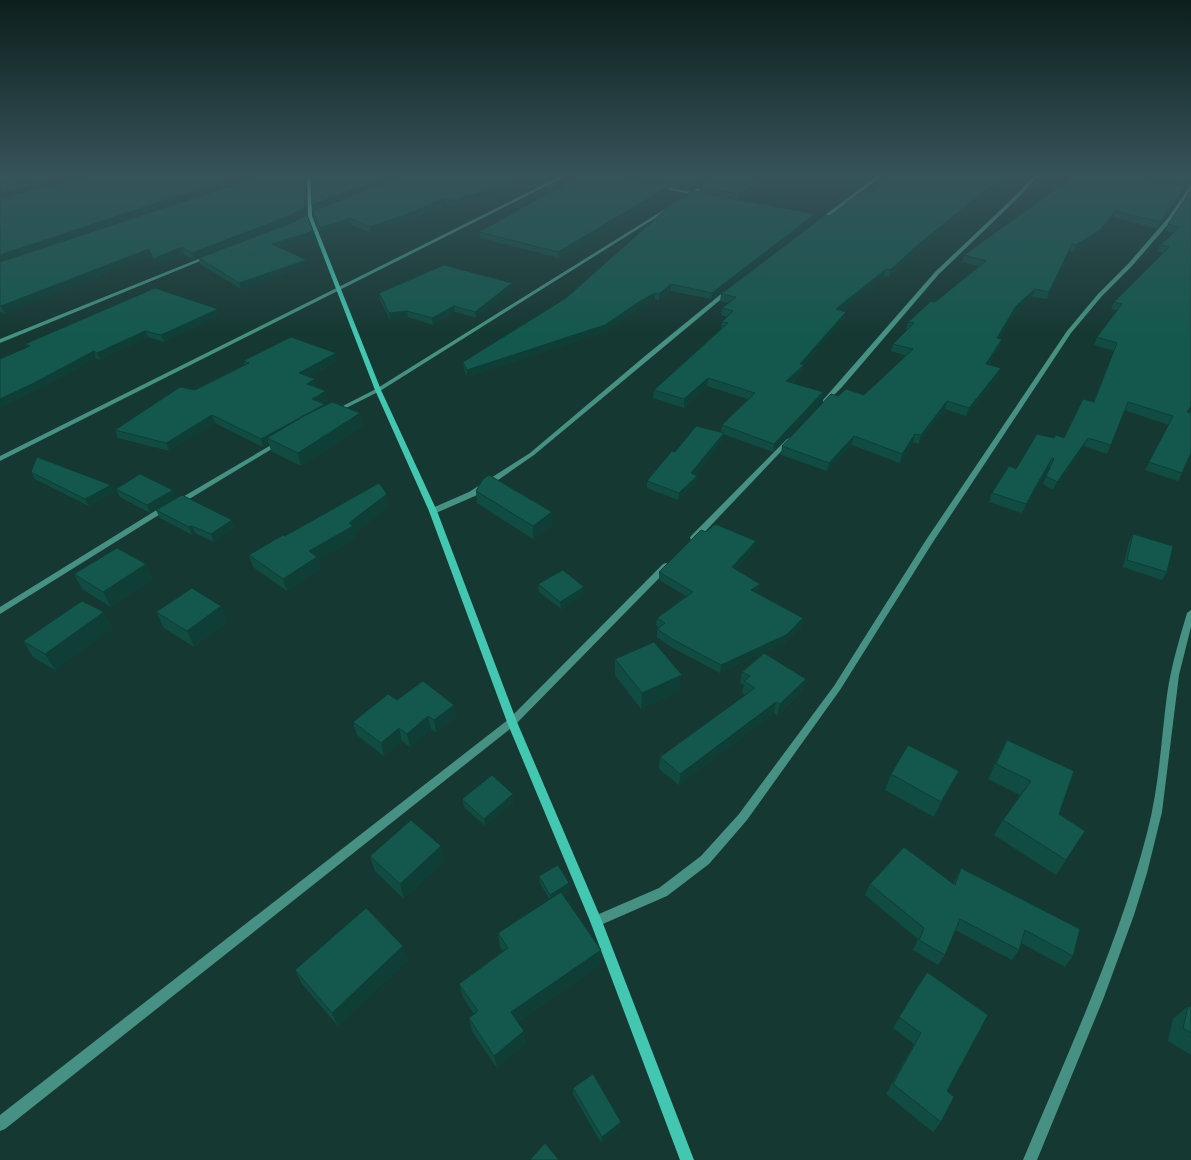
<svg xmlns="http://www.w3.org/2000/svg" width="1191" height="1160" viewBox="0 0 1191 1160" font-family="'Asap Condensed',sans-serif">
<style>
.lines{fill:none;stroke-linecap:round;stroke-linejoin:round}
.street{fill:#469183;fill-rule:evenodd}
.secondary{fill:#43c7b1;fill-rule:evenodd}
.wall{fill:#114c42}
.shaded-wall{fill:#0e3e36}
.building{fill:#14584d;stroke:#0e3e36}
</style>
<rect width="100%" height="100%" fill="#163832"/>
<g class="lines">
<path class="street" d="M567,173H572L0,461V456Z
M722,173H726L696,193V195L688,198L686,197L690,194L657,187L659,186L692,192Z
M879,173H883L874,182L821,223H817V221L872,180Z
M1037,173H1041L1016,200L939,274L842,387L827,402H823V400L935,272L1013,198Z
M1191,185V189L1171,221L1132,266L1102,296L1071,333L933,542L840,690L747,820L709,864L667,896L596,927L592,925L590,921L592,917L659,888L701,856L739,814L834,686L926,540L1067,331L1098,294L1128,264L1167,219Z
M670,206L673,207L380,391L338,412H334L333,411L376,389Z
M206,256L210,257L0,343V339Z
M726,290L731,291L534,455L475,496L436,513H430L429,511L430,509L469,492L530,453L645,356Z
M789,438L791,439V441L697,540H691L690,538L691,536L787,439Z
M278,441L280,442V444L181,504H178L174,502Z
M163,506H166L170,508L0,614V607Z
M666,563L669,564L670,566L669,568L515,725L5,1129L0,1131V1115L509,719L663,564Z
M1191,610V627L1179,675L1162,812L1147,873L1134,915L1104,997L1037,1160H1023C1068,1052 1118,946 1147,833C1159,788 1161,741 1167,695C1171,667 1179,640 1187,613Z"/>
<path class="secondary" d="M307,173H311L312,216L381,390L437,511L517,722L602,921L694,1160H680L590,921L507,722L429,511L375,390L308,216Z"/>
</g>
<path class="wall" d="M0,173L35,189L42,188L1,173H306V215L290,223L218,251L314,237L280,248L308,266L241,289L200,264L199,258L194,260L184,254L155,266L151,256L5,314L0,312Z
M311,173H558L456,206L446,204L403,223L371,233L351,225L321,235L314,217L312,205Z
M585,173H719L690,190L669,187V192L559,258L480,238L479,232Z
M720,173H764L754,179L760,180L759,186L739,200L815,214L814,220L711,299L671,291L659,300L655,299L637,310L605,332L467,377L464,369L463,362L566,298L699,192V186Z
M894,173H1012L918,250L889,277L884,276L842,311L846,312L844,319L803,366L802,372L792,383L823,392L822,400L773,452L723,434V440L695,475L697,476L696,483L678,500L647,488V481L675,452L721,432L722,425L748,399L707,386L684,408L653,398L654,390L721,329L722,322L727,317L721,315L722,308L728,303L720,301L721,294L830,216L872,193Z
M1078,173H1191V184L1186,188H1185L1183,193L1157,229L1113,217L1099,236L1074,252L1069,251L1047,299L1032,297L1014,314L999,338L1002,339L999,346L988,365L1001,368L998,376L966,416L945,409L918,444L913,442L900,463L852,445L827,471L781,455L782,446L838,396L864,395L906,356L891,351L893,344L907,330L906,329L908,322L935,302L979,266L962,262L964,255Z
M1191,191V407L1188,412L1182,473L1178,481L1145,470L1169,425L1124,410L1107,454L1084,446L1053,490L1043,484L1050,467H1049L1022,513L989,502L992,493L1016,469L1054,438H1064L1094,402L1114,351L1094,345L1097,337L1117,310L1111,309L1114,302L1163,253L1157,251L1160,245L1173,233L1165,231L1168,224Z
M512,283V290L476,318L455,312L433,325L408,317L390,320L380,300L379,293Z
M220,315L164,342L148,337L100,360L96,358L36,391L27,347L25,344Z
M243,361H338L309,377L317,388L328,400L322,403L325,404V406L360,413L363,426L301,466L271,451L269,444L263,447L215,423L169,451L118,438L115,430L245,365Z
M31,472L115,492L89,506L35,479Z
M116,489L176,498L150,513L120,497Z
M476,491L553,525L533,539L477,503Z
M389,506L355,533L356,538L318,560L321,569L287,591L253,567L249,555L285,536Z
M156,510L235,527L214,542L195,533L192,535L160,518Z
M706,532L756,541L755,549L736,569L758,592L757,593L803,618L801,626L784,643L720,673L671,647L657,637V629L659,628L656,625L657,618L686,596L659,580V572Z
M1133,534L1167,572L1162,580L1123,567L1129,542Z
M146,564L153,580L111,607L82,589L74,574Z
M538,584L584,595L561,609L539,592Z
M221,606L228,622L194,647L164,628L156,612Z
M112,628L55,670L33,657L23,641Z
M615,659L680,691L641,709L615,675Z
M742,672L806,679L803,690L777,716L774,713L679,785L659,769L660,757L746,695L742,693L744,685L740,683Z
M397,700L456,718L436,733L431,729L410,747L402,741L384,756L357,735L353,722Z
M1007,740L1059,814L1066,860L1056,875L994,835L1003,820L1020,795L988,779L999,755Z
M891,774L951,786L934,817L885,790Z
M462,799L514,802L485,826L464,807Z
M370,856L445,861L404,899L375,871Z
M961,868L1073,956L1065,967L1021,943L1019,950L1012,960L955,930L945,955L938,965L913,950L918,939L865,895L870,884H953Z
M539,876L570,891L563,895L601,950V964L518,1022L524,1031L526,1044L497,1068L472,1031L469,1018L474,1014L463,997L459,984L503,951L500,947L498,933L550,900L540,883Z
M403,946L408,960L338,1026L302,984L295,970Z
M927,972L941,1122L933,1132L886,1094L914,1044L893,1028Z
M1188,1006L1191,1007V1055L1168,1041L1173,1019Z
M573,1088L621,1127L601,1143L573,1094Z"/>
<path class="shaded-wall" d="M84,173H112L45,188L43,182Z
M254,173H274L0,263V255L178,196Z
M304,173H306V215L290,223L194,260L192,253Z
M396,173H412L313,212L312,205Z
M539,173H558L456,206L455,200Z
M710,173H719L690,190V184Z
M756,173H764L747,184L748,178Z
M1007,173H1012L918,250L889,277L890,270L920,243Z
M760,180L759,186L738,200L739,194Z
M1191,180V184L1186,188L1188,182Z
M33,185L36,191L0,199V193Z
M669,186V192L559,258L558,252Z
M1185,187L1183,193L1157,229L1160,222Z
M446,198V204L403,223L371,233L370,227Z
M1115,211L1113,217L1099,236L1074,252L1076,245Z
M815,214L814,220L711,299L712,293Z
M350,218L351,225L321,235L320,228Z
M313,231L314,237L273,250L272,244Z
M1072,244L1069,251L1047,299L1049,292Z
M182,247L184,254L155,266L153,259Z
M149,249L151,256L5,314L1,306Z
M307,260L308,266L241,289L239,283Z
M886,269L884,276L835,317L836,309Z
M512,283V290L476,318L475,312Z
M671,284V291L659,300V294Z
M1035,289L1032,297L1014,314L994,345L997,338L1016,306Z
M655,293V299L637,310L605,332L467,377V370L637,303Z
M454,306L455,312L433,325L432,318Z
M218,309L220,315L164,342L161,335Z
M407,311L408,317L390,320L389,313Z
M846,312L844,319L803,366L802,372L785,389L786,381L800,364Z
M145,331L148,337L100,360L97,353Z
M1002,339L999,346L983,372L986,364Z
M94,351L96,358L36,391L0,408V399Z
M336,353L338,361L301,382L299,373Z
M1001,368L998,376L966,416L969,408Z
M708,378L707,386L684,408V399Z
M315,379L317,387L307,384Z
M326,391L328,400L314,407L312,399Z
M823,392L822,400L773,452L774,444Z
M947,401L945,409L918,444L921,435Z
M325,404L327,412L267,438L269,444L263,447L261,439Z
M360,413L363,426L301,466L298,453Z
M212,415L215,423L169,451L166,443Z
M724,433L723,440L690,481L691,473Z
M915,434L913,442L900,463L902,454Z
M854,436L852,445L827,471L829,463Z
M1088,438L1084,446L1053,490L1057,482Z
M1052,458L1049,467L1022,513L1026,504Z
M697,476L696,483L678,500L679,493Z
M111,485L115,492L89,506L85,499Z
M173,490L176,498L150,513L147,505Z
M387,494L389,506L355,533L356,538L318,560L321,569L287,591L283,579L309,551L349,523Z
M552,512L553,525L533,539V526Z
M232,520L235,527L214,542L211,534Z
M192,526L195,533L192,535L189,527Z
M756,541L755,549L731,575L732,567Z
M146,564L153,580L111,607L103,592Z
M760,584L758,592L750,598L751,590Z
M584,587V595L561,609L560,602Z
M221,606L228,622L194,647L187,631Z
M104,612L112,628L55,670L45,654Z
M803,618L801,626L784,643L720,673L721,665Z
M682,675L680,691L641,709L642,693Z
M806,679L803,690L777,716L780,704Z
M776,702L774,713L679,785L680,774Z
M454,705L456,718L436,733L434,720Z
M428,716L431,729L410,747L407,734Z
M399,728L402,741L384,756L381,743Z
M959,771L951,786L934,817L941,802Z
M513,794L514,802L485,826L484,819Z
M441,846L445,861L404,899L400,884Z
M569,883L570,891L551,902L550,895Z
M403,946L408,960L338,1026L332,1013Z
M601,950V964L513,1025L511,1012Z
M524,1031L526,1044L497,1068L494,1056Z
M621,1122V1127L601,1143L602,1137Z"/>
<path class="building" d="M0,173H1L33,185L0,193Z
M15,173H84L43,182Z
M104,173H254L178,196L0,255V198Z
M270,173H304L305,208L289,216L192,253L182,247L153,259L149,249L1,306H0V262Z
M311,173H396L312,205Z
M410,173H539L455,200L446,198L402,216L370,227L350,218L320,228L313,211Z
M585,173H600L669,186L558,252L479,232Z
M628,173H710L690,184Z
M720,173H756L748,178L760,180L739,194L699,186Z
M894,173H1007L920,243L890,270L886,269L836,309L846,312L800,364L804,365L786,381L823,392L774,444L722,425L755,393L708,378L684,399L654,390L728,323L722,322L733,311L722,308L736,297L721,294L825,215L830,216L862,191L872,193Z
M1078,173H1116L1185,187L1160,222L1115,211L1101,229L1076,245L1072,244L1049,292L1035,289L1016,306L997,338L1002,339L986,364L1001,368L969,408L947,401L921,435L915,434L902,454L854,436L829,463L782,446L831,394L838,396L846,389L864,395L913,349L893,344L914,323L908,322L931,301L935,302L986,261L964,255Z
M1140,173H1191V180L1188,182Z
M693,191L815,214L712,293L671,284L659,294L655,293L637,303L605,325L467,370L463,362L566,298L673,203Z
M1191,191V406L1187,412L1191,413V453L1182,473L1149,462L1173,416L1128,402L1111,445L1088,438L1057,482L1046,476L1054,459L1052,458L1026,504L992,493L1009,466L1016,469L1037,434L1054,438L1056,435L1064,438L1083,399L1094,402L1117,343L1097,337L1122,304L1114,302L1169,247L1160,245L1180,227L1168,224Z
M307,215L313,231L272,244L307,260L239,283L199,258L294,222Z
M444,265L512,283L475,312L454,306L432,318L407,311L389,313L379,293Z
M155,288L218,309L161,335L145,331L97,353L94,351L32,384L0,399V359L30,346L25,344Z
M291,337L336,353L299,373L315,379L307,384L326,391L312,399L325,404L261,439L212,415L166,443L115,430L180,387L195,390L249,363L243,361Z
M332,402L360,413L298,453L267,438L304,416Z
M696,426L724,433L691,473L697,476L679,493L647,481L672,451L675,452Z
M37,457L111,485L85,499L31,472Z
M140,474L173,490L147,505L116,489Z
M489,475L552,512L533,526L476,491L483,479Z
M379,483L387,494L349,523L353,526L309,551L317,557L283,579L249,555L283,535L285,536Z
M182,495L232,520L211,534L192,526L189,527L156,510Z
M715,524L756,541L732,567L760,584L751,590L803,618L786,635L721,665L672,639L657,629L665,623L657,618L693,592L659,572L701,530L706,532Z
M1133,534L1173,546L1167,572L1127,560Z
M117,548L146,564L103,592L74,574Z
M563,570L584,587L560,602L538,584Z
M192,588L221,606L187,631L156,612Z
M82,601L104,612L45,654L23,641Z
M654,642L682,675L642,693L615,659Z
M764,653L806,679L780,704L776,702L680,774L660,757L755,688L744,681L750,676L742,672Z
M423,681L454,705L434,720L428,716L407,734L399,728L381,743L353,722L388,694L397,700Z
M1007,740L1074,771L1059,814L1085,831L1066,860L1003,820L1031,781L996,764Z
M908,745L959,771L941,802L891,774Z
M492,775L513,794L484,819L462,799Z
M411,820L441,846L400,884L370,856Z
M904,847L955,885L961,868L1080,929L1073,956L1025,930L1019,950L960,919L945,955L919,940L924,928L870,884Z
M558,865L569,883L550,895L539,876Z
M561,892L601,950L511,1012L524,1031L494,1056L469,1018L478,1011L459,984L508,948L498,933Z
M366,908L403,946L332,1013L295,970Z
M927,972L988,1015L947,1091L954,1097L941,1122L893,1084L921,1033L899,1017Z
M1188,1006L1191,1007V1033L1183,1028Z
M593,1074L621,1122L602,1137L573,1088Z
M545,1143L559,1160H530Z"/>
<linearGradient id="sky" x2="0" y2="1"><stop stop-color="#0c1f1c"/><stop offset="0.52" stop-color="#36535a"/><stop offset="1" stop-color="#36535a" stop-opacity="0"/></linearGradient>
<rect width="1191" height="335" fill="url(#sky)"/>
</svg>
